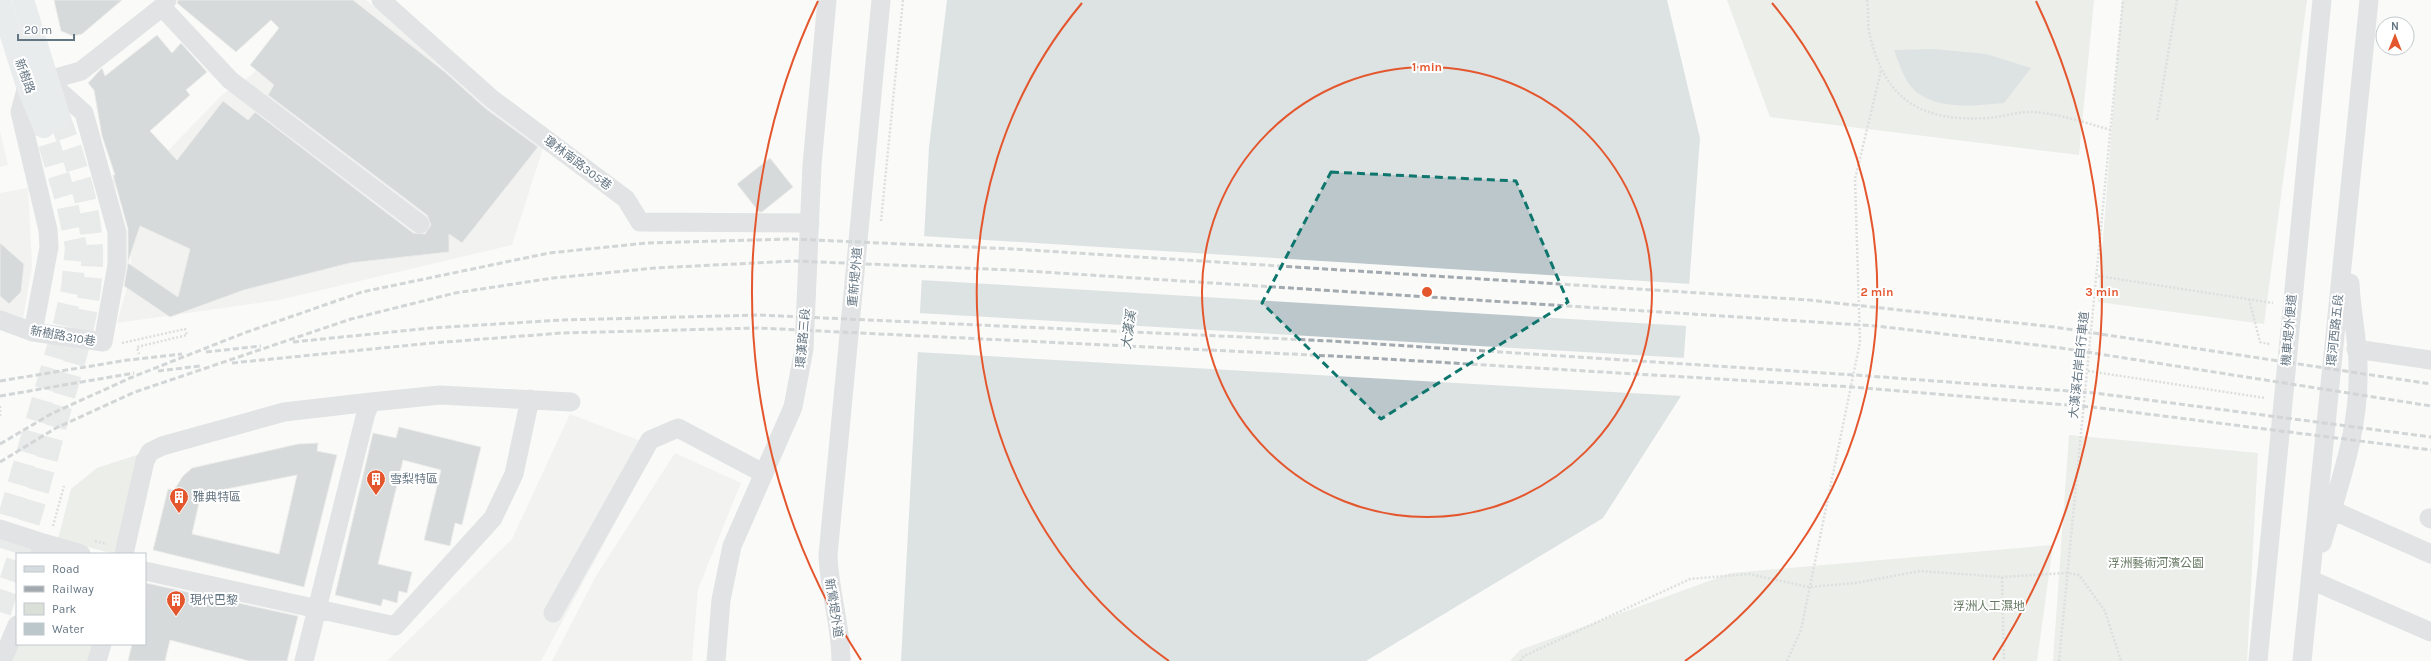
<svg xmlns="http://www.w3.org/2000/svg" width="2431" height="661" viewBox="0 0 2431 661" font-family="Karla,'Noto Sans TC',sans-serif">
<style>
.built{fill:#e8e9e9}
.green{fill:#dadfd7}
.water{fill:#bbc7cb}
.pier{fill:#fafaf8}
.building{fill:#aab3b9;stroke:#dcdcda;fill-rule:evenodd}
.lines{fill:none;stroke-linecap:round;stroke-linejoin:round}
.major-tunnel{stroke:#d5d9db;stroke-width:22;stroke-dasharray:22 11;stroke-linecap:butt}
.path{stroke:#bbbfc2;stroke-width:2.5;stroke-dasharray:2 2;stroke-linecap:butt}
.minor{stroke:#c3c8cc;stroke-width:19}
.major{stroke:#d6dbdf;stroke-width:22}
.rail{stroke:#a2aab0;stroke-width:3;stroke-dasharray:6 3;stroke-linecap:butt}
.marked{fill:none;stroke:#0f766e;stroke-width:3;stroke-dasharray:8 5;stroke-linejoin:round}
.ring{fill:none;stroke:#e4572e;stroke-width:2}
.labels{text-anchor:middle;stroke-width:4;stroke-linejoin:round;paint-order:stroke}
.street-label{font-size:12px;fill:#657683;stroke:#fff}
.poi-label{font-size:12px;fill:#657683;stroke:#fff;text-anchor:start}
.park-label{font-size:12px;fill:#687a64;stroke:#fff}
.water-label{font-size:13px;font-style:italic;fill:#60757c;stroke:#fff}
.centre{fill:#e4572e;stroke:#fff;stroke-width:2}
.ring-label{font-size:12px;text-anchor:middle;font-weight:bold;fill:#e4572e;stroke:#fff;stroke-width:4;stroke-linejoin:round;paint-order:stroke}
</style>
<rect width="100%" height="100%" fill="#fafaf8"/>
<path class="built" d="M331,0H366L544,145L512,245L279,300L117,323L131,274V220L111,179L152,167L223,94L250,76Z
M0,131L8,165L0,167Z
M28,188L32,266L23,318L0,312V193Z
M570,414L656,447L541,661H387L512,539Z
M675,453L741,483L698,589L692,661H552L596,576Z"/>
<path class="green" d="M1727,0H2094L2079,155L1770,117Z
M2122,0H2307L2264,324L2098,302Z
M2069,435L2258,453L2247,661H2053Z
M143,453L122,545L114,554L58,539L71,489L97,468Z
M2053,545L2037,661H1510L1520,650L1731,573Z
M17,644H93L89,661H8Z"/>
<path class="water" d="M947,0H1667L1700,138L1681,396L1603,518L1366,661H901L929,147Z
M1934,49L1986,54L2031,68L2004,103C1974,106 1928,111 1909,84C1902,74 1898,60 1894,50Z"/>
<path class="pier" d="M922,236L1691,284L1688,326L920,280Z
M918,313L1686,358L1683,396L916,352Z"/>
<path class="building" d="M54,0H122L82,34L73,36L61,31Z
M178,0H353L445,72L485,108L538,147L462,243L449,234V252L350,263L244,290L170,317L124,286L128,263L178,297L190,249L140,226L128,262V229L113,175H115L102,136L94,90L88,83L102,68L105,76L157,35L172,53L181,43L207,72L186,90L190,95L150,131L177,160L223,101L248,120L255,112L413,233L425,234L431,225L427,215L268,95L274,85L250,65L279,28L271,20L236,52L177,3Z
M770,158L793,187L762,212H759L737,184Z
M0,243L24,264L21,292L9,304L0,296Z
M399,427L481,447L462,525L455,523L450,546L424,540L441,470L403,460L378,564L412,572L407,593L399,591L397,603L383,599L381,606L335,595L373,433L396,438Z
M318,443L317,451L337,455L304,587L153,550L168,489L174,490L183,476L192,468L298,444ZM297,475L279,554L192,534L201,494Z
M146,583L298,616L287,661H249L170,640L165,661H128L132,644H145Z"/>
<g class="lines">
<path class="major-tunnel" d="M0,548L63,329L72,288L76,247L67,203L44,127
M19,554C34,508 46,461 59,414C74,361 94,304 92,248C90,204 75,160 60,119
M0,612L17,561"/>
<path class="path" d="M1867,0C1869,12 1867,25 1870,36C1886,102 1923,122 1988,118C2003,117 2019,111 2034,112C2060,114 2086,123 2111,130
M2157,120L2177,0
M881,221L903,0
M2098,276L2273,303
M2249,299L2260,342L2268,344L2269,341
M122,343L185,329L187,335L137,347L139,354
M2088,371L2265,398
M0,406V416
M53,526L64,486
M95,541L107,544
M2002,577L2004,661
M1520,661L1524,656L1690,579L1749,574L1809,587L1856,583L1920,571L2002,577L2067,573L2079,575L2105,611L2121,661
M1787,661L1801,630L1860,342L1855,179L1881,71
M2059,661L2123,0"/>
<path class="minor" d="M381,0L492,99L626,199L640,222L810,223
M162,7L230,80L420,224
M0,320L33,332L103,342L117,265V232L84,113L47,80
M33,332L49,247L48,230L20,112L27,86L81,71L162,7L167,0
M2356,349L2431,360
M2332,510L2431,554
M2429,518L2431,519
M0,529L43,543L40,554
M43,543L81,554
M2322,543C2339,485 2360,429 2358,368C2358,339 2351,311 2350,283
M124,554L145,461L150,452L162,446L284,412L371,402L440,395L571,402
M145,571L395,626L493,518L514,474L530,399
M2311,580L2431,632
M553,613L650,440L678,428L763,473
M2,661L17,625
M97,661L102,644
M304,661L366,413L371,402
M716,661L721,600L732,546L793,407L804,349L812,165L827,0
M841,661C841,625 829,591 828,555L881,0
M2258,661L2322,0
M2302,661L2369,0"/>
<path class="major" d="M23,0L60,119
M0,1L27,86L44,127"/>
<path class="rail" d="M293,342L431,328L562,320L759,315L1331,341L1855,375L2095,393L2431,437
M206,352L261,346
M232,363L432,343L562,333L758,328L1352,357L1853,387L2092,407L2431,450
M158,371L200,366
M0,381L128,360L182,354
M0,396L134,373
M0,444L51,414L130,378L244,333L362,292L549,253L647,243L792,239L1014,249L1809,300L2054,327L2431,384
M0,462L56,428L135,392L351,319L455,293L553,278L655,268L794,261L1012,270L1877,326L2061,348L2431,406"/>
</g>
<path d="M0 0H2431V661H0ZM1331,172L1516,181L1568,302L1381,419L1262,303Z" fill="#fafaf8" fill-opacity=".55" fill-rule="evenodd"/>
<path class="marked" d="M1331,172L1516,181L1568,302L1381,419L1262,303Z"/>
<g class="ring">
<circle cx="1427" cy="292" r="225"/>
<path d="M1169 661A450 450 0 0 1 1082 3M1772 3A450 450 0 0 1 1685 661"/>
<path d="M861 660A675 675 0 0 1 818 1M2036 1A675 675 0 0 1 1993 660"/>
</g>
<defs>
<symbol id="building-pin" viewBox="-11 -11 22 30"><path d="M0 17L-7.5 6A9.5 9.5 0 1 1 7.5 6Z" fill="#e4572e" stroke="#fff"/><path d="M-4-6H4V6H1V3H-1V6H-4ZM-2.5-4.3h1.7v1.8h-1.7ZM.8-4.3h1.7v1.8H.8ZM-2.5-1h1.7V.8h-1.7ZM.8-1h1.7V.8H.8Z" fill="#fff"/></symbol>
</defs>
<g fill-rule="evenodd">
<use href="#building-pin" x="365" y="468" width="22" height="30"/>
<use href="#building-pin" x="168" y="486" width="22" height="30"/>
<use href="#building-pin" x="165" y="589" width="22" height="30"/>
</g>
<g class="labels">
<g class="street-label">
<text transform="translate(25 76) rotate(70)" y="4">新樹路</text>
<text transform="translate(578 163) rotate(37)" y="4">瓊林南路305巷</text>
<text transform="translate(855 277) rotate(-85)" y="4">重新堤外道</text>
<text transform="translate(2289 330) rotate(-85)" y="4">機車堤外便道</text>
<text transform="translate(2335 330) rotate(-84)" y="4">環河西路五段</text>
<text transform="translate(63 336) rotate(10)" y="4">新樹路310巷</text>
<text transform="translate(803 338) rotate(-85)" y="4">環漢路三段</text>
<text transform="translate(2079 365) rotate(-84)" y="4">大漢溪右岸自行車道</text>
<text transform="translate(834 608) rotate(81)" y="4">新鶯堤外道</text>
</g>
<g class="poi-label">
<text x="390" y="483">雪梨特區</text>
<text x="193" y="501">雅典特區</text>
<text x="190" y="604">現代巴黎</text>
</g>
<g class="park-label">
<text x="2156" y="567">浮洲藝術河濱公園</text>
<text x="1989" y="610">浮洲人工濕地</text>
</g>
<g class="water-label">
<text transform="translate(1128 330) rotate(-82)" y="5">大漢溪</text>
</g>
</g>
<circle cx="1427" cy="292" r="6" class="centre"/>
<g class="ring-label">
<text x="1427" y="71">1 min</text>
<text x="1877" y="296">2 min</text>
<text x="2102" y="296">3 min</text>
</g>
<rect x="16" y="553" width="130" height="92" fill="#ffffff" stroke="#c1c8cd"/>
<rect x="24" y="566" width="20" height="6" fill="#d6dbdf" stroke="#c1c8cd"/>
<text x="52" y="573" font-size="12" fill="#657683">Road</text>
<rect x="24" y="586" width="20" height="6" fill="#a2aab0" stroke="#c1c8cd"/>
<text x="52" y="593" font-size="12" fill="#657683">Railway</text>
<rect x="24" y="603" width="20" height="12" fill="#dadfd7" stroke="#c1c8cd"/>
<text x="52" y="613" font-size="12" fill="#657683">Park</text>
<rect x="24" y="623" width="20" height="12" fill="#bbc7cb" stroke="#c1c8cd"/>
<text x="52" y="633" font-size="12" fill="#657683">Water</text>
<g transform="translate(2395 36)"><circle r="19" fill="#ffffff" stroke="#c1c8cd"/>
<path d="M0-3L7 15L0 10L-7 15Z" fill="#e4572e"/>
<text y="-6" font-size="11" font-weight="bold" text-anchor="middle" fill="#657683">N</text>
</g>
<path d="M18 34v6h56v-6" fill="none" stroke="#657683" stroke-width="2"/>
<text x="24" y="34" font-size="12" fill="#657683" stroke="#ffffff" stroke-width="3" paint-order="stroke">20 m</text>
</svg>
